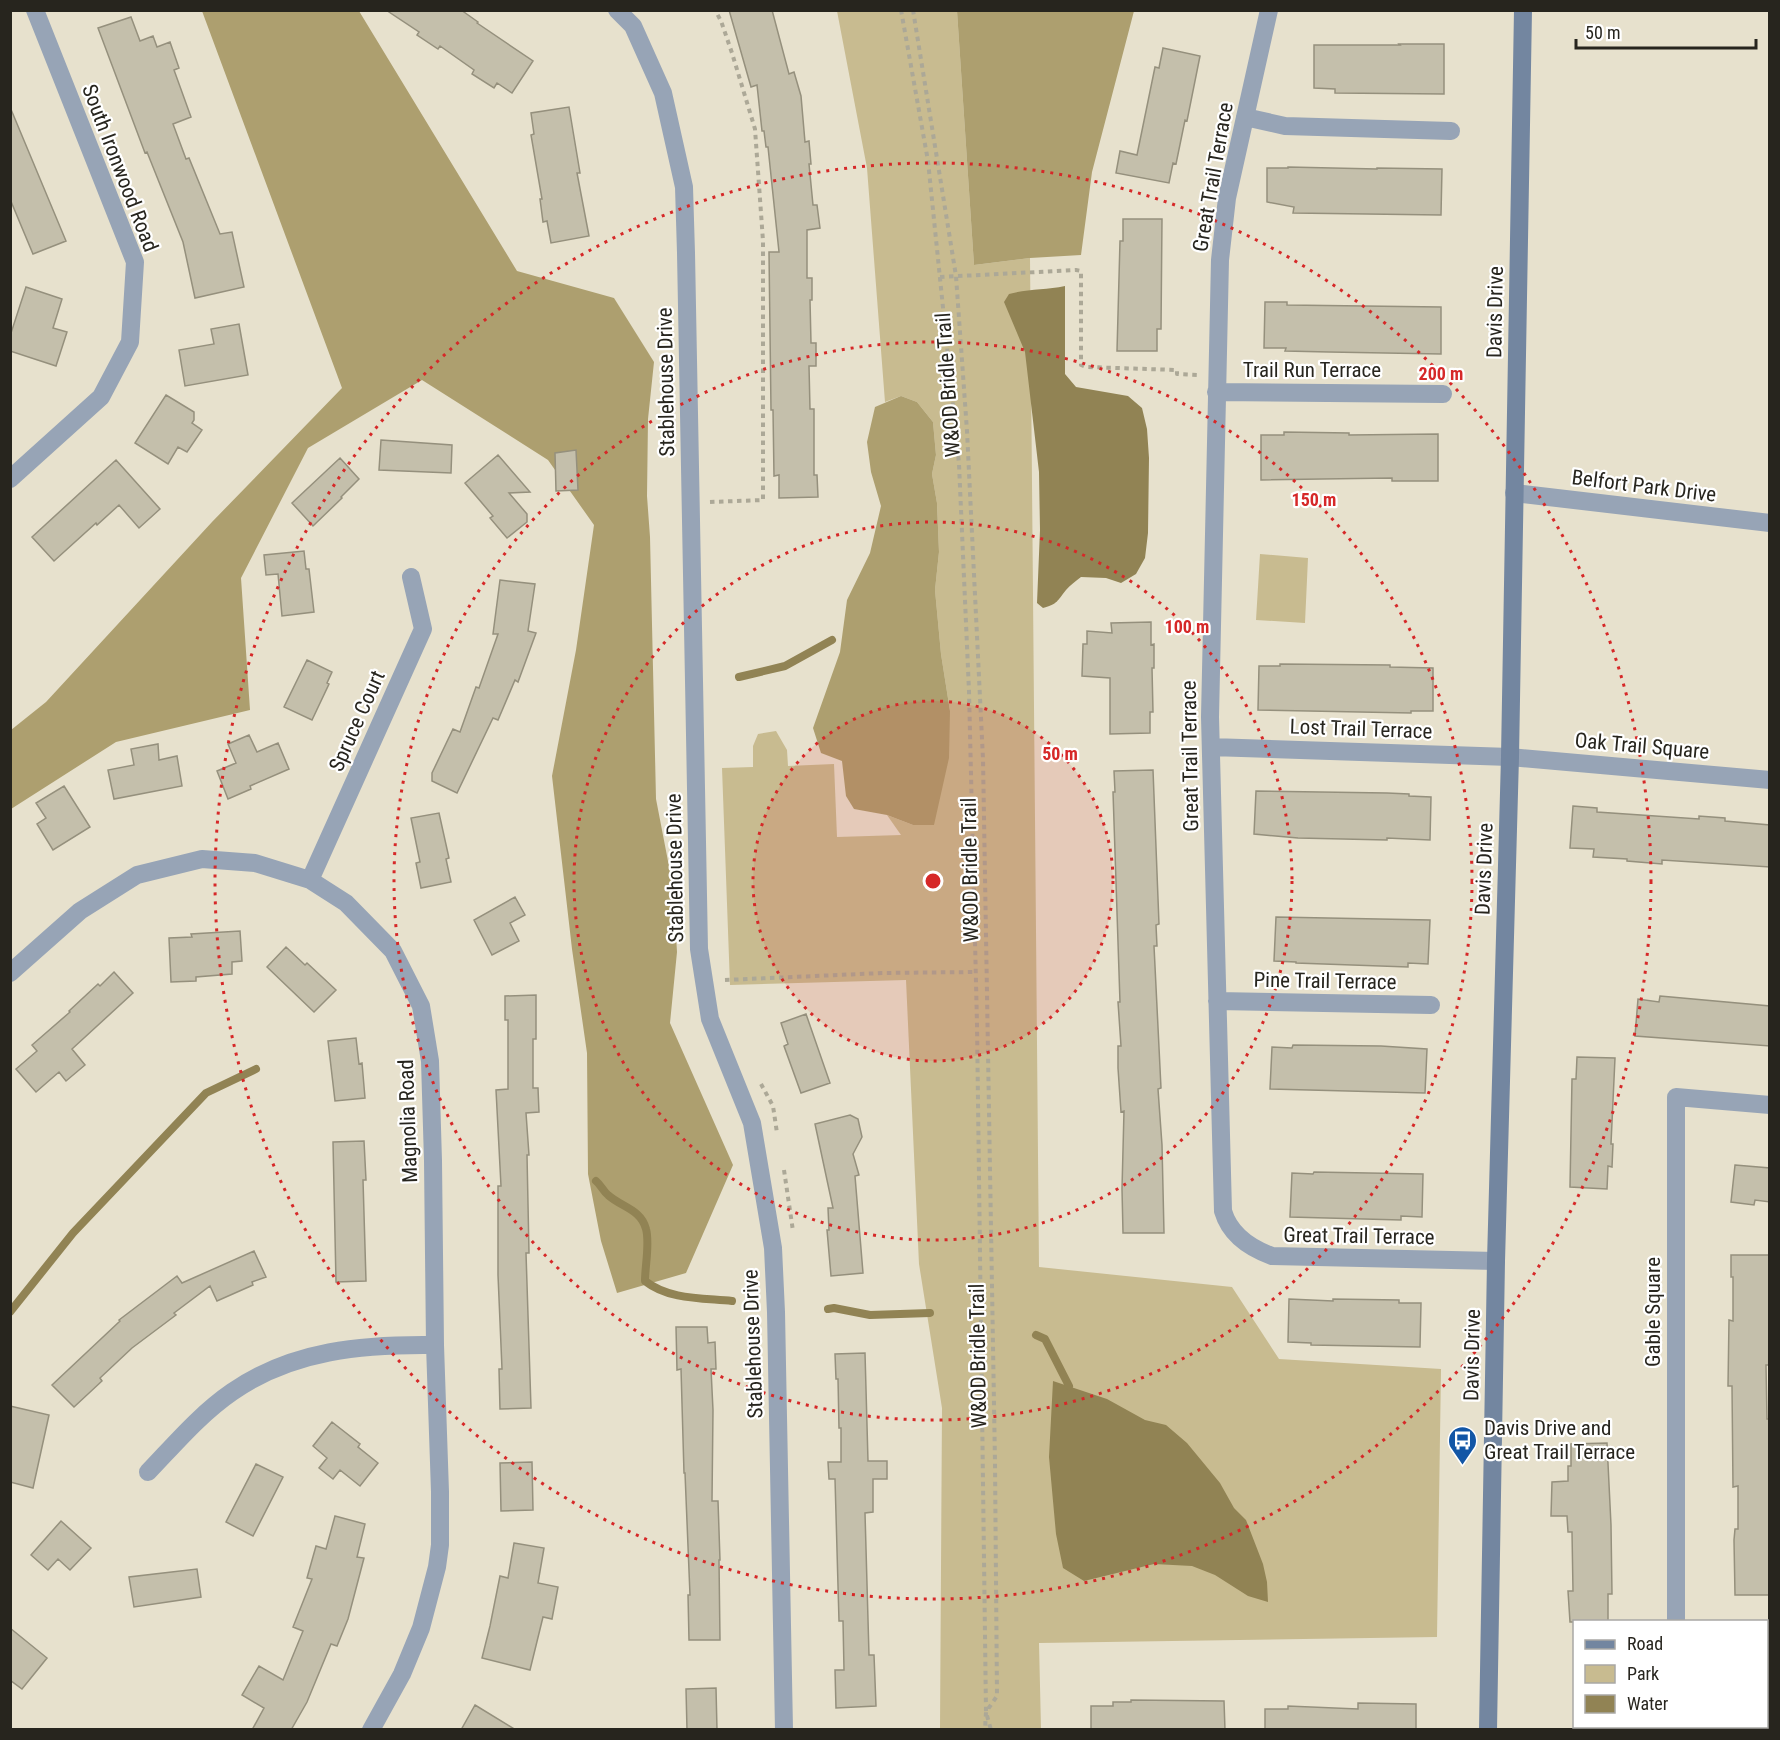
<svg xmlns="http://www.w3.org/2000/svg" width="1780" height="1740" viewBox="0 0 1780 1740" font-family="'Roboto Condensed',sans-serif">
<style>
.green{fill:#c8bb90}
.forest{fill:#ad9f6f}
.water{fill:#918354}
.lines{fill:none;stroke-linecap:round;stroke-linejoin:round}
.stream{stroke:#918354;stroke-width:8}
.building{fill:#c4bfab;stroke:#95907d;stroke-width:1.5}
.path{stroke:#aca897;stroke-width:4;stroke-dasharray:4.5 4.5;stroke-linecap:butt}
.minor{stroke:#97a4b6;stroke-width:18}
.tertiary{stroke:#97a4b6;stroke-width:18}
.secondary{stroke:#7386a0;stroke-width:18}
.ring{fill:none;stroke:#d62828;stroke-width:3;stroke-dasharray:3 6}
.labels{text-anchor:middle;stroke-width:4.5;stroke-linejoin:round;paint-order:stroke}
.street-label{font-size:21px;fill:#27251e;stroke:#fff}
.poi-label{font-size:21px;fill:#27251e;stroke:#fff;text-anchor:start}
.centre{fill:#d62828;stroke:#fff;stroke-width:3}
.ring-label{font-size:18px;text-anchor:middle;font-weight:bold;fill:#d62828;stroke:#fff;stroke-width:4.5;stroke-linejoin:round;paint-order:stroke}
</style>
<rect width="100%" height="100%" fill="#e7e1cd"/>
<path class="green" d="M837,11H957L974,265L1030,258L1039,1267L1232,1287L1279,1359L1441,1369L1437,1637L1039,1643L1041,1729H940L942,1408L919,1264L906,980L730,985L722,768L753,767V746L758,734L776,731L787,750L788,766L834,764L837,837L901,835L887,815L913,825L950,711L941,654L935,590L939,552L937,503L932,474L936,455L933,422L917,402L901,396L885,402L867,168Z
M1260,554L1308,558L1305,623L1256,620Z"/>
<path class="forest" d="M202,11H359L517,271L614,298L654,362L648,419L647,496L650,537L656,799L673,887L677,952L670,1023L733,1165L686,1273L617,1293L601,1241L588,1174L587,1053L572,949L552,776L576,650L594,525L548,460L422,380L308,448L241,578L250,710L116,742L11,809V730L46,702L212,522L342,388Z
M957,11H1134L1092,172L1081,255L1030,258L974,265Z
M901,396L917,402L933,422L936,455L932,474L937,503L939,552L935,590L941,654L950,711L949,758L934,825H913L887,815L854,809L846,796L842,761L821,753L813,728L840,652L847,600L870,553L881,506L871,472L867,442L875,407Z"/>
<path class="water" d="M1065,286V374L1076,387L1128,396L1142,408L1147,429L1149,458L1148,533L1145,558L1136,574L1121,583L1106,578L1081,577C1076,581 1070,585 1066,590C1057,601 1058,604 1043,608L1037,603L1040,530L1039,472L1025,352L1004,302L1009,294C1027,289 1046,290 1065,286Z
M1053,1381L1107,1399L1145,1420L1166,1425L1187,1443L1220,1483L1234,1508L1246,1520L1263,1564L1267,1582L1268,1602L1248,1596L1215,1575L1192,1566L1154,1564L1084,1581L1063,1568L1056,1534L1049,1457Z"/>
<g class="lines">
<path class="stream" d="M739,677L785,666L832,640
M596,1181C601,1185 603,1191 608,1195C621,1207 641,1209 646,1229C650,1243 645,1266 645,1281C669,1300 703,1298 732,1301
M828,1309L834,1308L870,1315L930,1313
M10,1312L73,1233L206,1093L256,1069
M1036,1335L1045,1339L1069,1386"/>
</g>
<path class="building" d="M386,10H461L478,22L477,23L533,61L512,93L497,83L494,88L472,74L474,70L440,46L438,49L417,35L419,32Z
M729,10H772L789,74L794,72L801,96L805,142L809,141L811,164H809L813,205H817L820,228L807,230V278H812V300H810L811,343H816V366H809L810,409H814V475H817L818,497L779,498V475L774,476L773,410H771L769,252H779L768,147H766L764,131H762L757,85L751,87Z
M131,17L140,41L153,36L157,47L170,42L179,68L174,70L191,117L173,124L186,159L189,158L220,234L232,232L244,287L195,298L183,242L147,152L145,153L98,28Z
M1399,44H1444V94L1335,93V89L1314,88V45H1400Z
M1163,48L1200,56L1187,121L1185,120L1176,164L1173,163L1169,183L1116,173L1120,151L1137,155L1155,67L1159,68Z
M10,107L66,241L33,254L10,199Z
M569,107L580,173H577L589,236L551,243L547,221L543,222L540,199H542L531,135L534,134L531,113Z
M1288,167L1377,169V168L1442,169L1441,215L1293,213L1294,207L1267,202V168H1288Z
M1123,219H1162L1161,329H1157V351H1117L1120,241H1123Z
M26,287L62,299L53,328L67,332L56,366L10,351V336Z
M1265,302H1287V305L1441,307V354L1329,352L1285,351L1286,348H1264Z
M239,324L248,375L185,386L179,350L214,344L211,329Z
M166,395L194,412V420L192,423L202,430L187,452L178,447L168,464L135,443Z
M1284,432L1349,433V435L1438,434V481H1392V478L1261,480V435H1284Z
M381,440L452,445L451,473L379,470Z
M576,450L578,490L556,491L555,453Z
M498,455L530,492L509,493L527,514V522L507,538L490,518L493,516L465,483Z
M340,458L359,479L341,497L342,498L313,526L292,503Z
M116,460L160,509L139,528L119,505L97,525L96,523L54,561L32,537Z
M304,551L306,569H309L314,612L282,616L278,574L266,575L264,555Z
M500,580L535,584L528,631L536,633L518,682L515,680L498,720L493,718L457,793L432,781V773L453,729L460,732L476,687L479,688L498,634H493Z
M1151,622V645L1154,644V668H1152L1153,712H1150V733L1110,734V678L1082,676L1083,644H1087V631L1112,633L1111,623Z
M307,660L332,672L327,683L329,684L312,720L284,707Z
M1280,664L1390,665V667L1433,668V711H1411V713L1258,710L1259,666H1280Z
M249,735L257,752L278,743L289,769L250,786L251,789L228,799L217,771L236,763L228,744Z
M158,744L159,760L177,756L182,786L114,799L108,770L134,765L131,749Z
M1153,770L1159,924L1156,925L1157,946H1154L1161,1088L1158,1089L1162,1145L1164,1233H1123L1122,1189L1124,1111L1121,1112L1118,1068V1046H1121L1118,1002H1120L1113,792H1115L1114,771Z
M64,786L90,827L53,850L37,824L46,818L36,803Z
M1256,791L1387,793L1409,794V796L1431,797L1430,840L1387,838V840L1298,838L1254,834Z
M1573,806L1597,808V812L1699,819V816L1725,818V821L1770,825V867L1662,860V864L1627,861V859L1593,857L1594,849L1570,848Z
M439,813L449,858L446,859L451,882L421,888L416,863L420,862L411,818Z
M515,897L525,915L510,923L519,941L492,955L474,920Z
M1276,917L1430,920L1428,964L1408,963V967L1296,963V962L1274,961Z
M240,931L242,961L232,962V974L196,977V981L171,982L169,938L192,937L191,934Z
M286,947L305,965L307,963L336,990L314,1012L267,967Z
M114,972L133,993L72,1049L85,1065L66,1081L59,1072L36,1092L16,1069L37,1051L32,1045L70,1012L69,1011L98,984L100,986Z
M536,995V1039H533V1088H538L539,1112L526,1113L529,1155H527L529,1253H526L531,1408L500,1409L499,1369H502L498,1275V1186H501L496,1090L508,1089V1020H505V996Z
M1660,996L1770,1006V1046L1635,1036L1638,999L1659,1002Z
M806,1014L830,1083L801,1093L784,1046L788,1044L781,1023Z
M356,1038L359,1064L362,1063L365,1098L335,1101L328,1041Z
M1293,1045L1381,1046L1427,1049L1425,1093L1270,1089L1272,1047L1292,1048Z
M1577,1057L1615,1058L1611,1144H1613L1612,1167L1608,1166L1607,1189L1570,1187L1572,1079H1576Z
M850,1115L858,1119L862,1137L853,1154L859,1175L855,1176L863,1273L831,1276L827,1230H829L828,1208H833L815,1124Z
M364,1141L366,1180H363L366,1281L336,1282L333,1142Z
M1735,1165L1770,1168V1202L1755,1200L1754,1205L1731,1202Z
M1314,1172L1423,1174L1422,1217L1401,1216V1220L1290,1217L1292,1173L1313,1174Z
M254,1251L266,1277L252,1282L253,1285L217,1301L210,1286L174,1313L176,1315L132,1348L100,1378L102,1381L74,1407L52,1385L120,1321L119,1320L177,1276L182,1283Z
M1731,1255H1770V1365H1766L1767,1419H1770V1595H1735L1734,1540L1735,1529H1738V1486L1733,1487L1732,1386H1728L1729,1320L1733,1321V1277H1731Z
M1289,1299L1333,1301V1299L1399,1300V1303H1421L1420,1347L1311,1345V1343L1288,1342Z
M676,1327H707L708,1343L715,1342L716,1369H711L713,1410L712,1501H718L720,1560H719L720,1640H689L688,1595H690L685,1473H684L681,1369L677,1370Z
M865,1353L868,1461H887V1479H873V1512L865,1513L869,1655H874L876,1706L836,1708L835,1670H844L843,1621H839L835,1479H829L828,1462H841V1428H839L838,1379H836L835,1354Z
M10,1406L49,1415L33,1488L10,1482Z
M332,1422L360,1444L358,1447L378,1463L360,1486L340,1470L333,1479L319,1468L327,1458L313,1446Z
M1607,1443L1611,1525L1612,1594H1608V1622H1570L1568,1591H1573L1572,1532H1568L1567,1516H1551L1552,1482L1568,1481V1466H1571V1444Z
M532,1462L533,1510L501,1511L500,1463Z
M256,1464L283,1477L253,1536L226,1522Z
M335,1516L365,1524L357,1557L364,1558L348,1619L337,1646L331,1644L307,1702L291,1730H252L264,1708L242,1695L259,1666L283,1680L303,1631L293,1627L312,1579L307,1578L316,1546L326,1549Z
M61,1521L91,1548L70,1570L58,1559L48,1570L31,1555Z
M514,1543L544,1548L538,1583L558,1587L552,1619L543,1617L530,1670L482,1658L490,1626L500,1576L508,1578Z
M197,1569L201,1597L134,1607L129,1577Z
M10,1628L47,1658L22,1689L10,1680Z
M716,1688L717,1730H687L686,1689Z
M1131,1700L1224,1701L1225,1730H1091V1706H1113V1702H1131Z
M1358,1703L1416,1704V1730H1265V1709H1288V1706L1358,1709Z
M475,1705L516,1730H461Z"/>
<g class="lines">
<path class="path" d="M901,10L928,161L959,464L969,691L977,1024L986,1712L991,1730
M913,10L956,276L967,431L983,759L995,1463L997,1696L986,1712L985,1730
M940,277L1076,270L1081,271V365L1086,367L1177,370V374L1198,375
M710,502L763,500V241L755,129L732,53L721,21L715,10
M725,980L882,973L975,972
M761,1084L773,1106L777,1133
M784,1170L793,1231"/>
<path class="minor" d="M617,10L633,26L663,93L684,187L686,253L699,949L710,1019L752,1123L773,1248L776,1312L784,1730
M1269,10L1227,198L1220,260L1210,717L1223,1211C1230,1235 1250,1248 1272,1256L1496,1261
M1245,117L1285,126L1451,131
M1216,392L1443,394
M10,479L101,397L130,342L135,262L35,10
M1211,747L1510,757L1770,780
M310,880L423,629L411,577
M10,973L80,911L137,875L202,859L255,863L310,880L346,903L393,951L421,1006L430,1061L433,1161L435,1345L440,1492V1545L437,1567L421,1628L402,1674L371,1730
M1217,1001L1431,1005
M148,1472C174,1445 200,1414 232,1392C292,1350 364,1344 435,1345
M1676,1622V1097L1770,1105
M1766,1651L1770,1652"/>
<path class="tertiary" d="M1514,493L1770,523"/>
<path class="secondary" d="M1488,1730L1496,1261L1510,757L1523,10"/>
</g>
<circle cx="933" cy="881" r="180" fill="#d62828" fill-opacity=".12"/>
<g class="ring">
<circle cx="933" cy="881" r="180"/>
<circle cx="933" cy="881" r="359"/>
<circle cx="933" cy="881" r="539"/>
<circle cx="933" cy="881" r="718"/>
</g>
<defs>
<symbol id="bus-pin" viewBox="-11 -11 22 30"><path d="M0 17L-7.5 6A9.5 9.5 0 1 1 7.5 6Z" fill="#1256a6" stroke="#fff"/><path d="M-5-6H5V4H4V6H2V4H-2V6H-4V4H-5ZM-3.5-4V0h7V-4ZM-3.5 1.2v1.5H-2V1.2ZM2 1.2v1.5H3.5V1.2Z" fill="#fff"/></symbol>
</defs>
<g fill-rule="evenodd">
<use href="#bus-pin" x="1446" y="1424" width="33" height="45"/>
</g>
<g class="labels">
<g class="street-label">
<text transform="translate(120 168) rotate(69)" y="7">South Ironwood Road</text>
<text transform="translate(1213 177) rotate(-80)" y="7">Great Trail Terrace</text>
<text transform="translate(1495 312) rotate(-89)" y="7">Davis Drive</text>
<text x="1312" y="377">Trail Run Terrace</text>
<text transform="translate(666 382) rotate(-91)" y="7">Stablehouse Drive</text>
<text transform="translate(948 385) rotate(-94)" y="7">W&amp;OD Bridle Trail</text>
<text transform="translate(1644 486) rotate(7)" y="7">Belfort Park Drive</text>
<text transform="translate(357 721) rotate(-66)" y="7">Spruce Court</text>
<text transform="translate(1361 729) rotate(2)" y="7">Lost Trail Terrace</text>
<text transform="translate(1642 746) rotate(5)" y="7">Oak Trail Square</text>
<text transform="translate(1190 756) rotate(-91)" y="7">Great Trail Terrace</text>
<text transform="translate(675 868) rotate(-91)" y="7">Stablehouse Drive</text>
<text transform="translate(1484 869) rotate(-88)" y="7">Davis Drive</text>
<text transform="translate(970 870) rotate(-91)" y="7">W&amp;OD Bridle Trail</text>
<text transform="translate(1325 981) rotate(1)" y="7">Pine Trail Terrace</text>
<text transform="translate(408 1121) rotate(-92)" y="7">Magnolia Road</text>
<text transform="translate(1359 1236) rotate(1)" y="7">Great Trail Terrace</text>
<text transform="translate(1653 1312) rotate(-90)" y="7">Gable Square</text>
<text transform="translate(753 1344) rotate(-92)" y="7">Stablehouse Drive</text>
<text transform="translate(1472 1355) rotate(-89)" y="7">Davis Drive</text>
<text transform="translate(978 1356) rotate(-91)" y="7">W&amp;OD Bridle Trail</text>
</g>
<g class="poi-label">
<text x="1484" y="1435">Davis Drive and<tspan x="1484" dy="24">Great Trail Terrace</tspan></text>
</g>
</g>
<circle cx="933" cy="881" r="9" class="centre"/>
<g class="ring-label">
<text x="1441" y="380">200 m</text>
<text x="1314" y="506">150 m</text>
<text x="1187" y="633">100 m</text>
<text x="1060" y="760">50 m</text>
</g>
<rect width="1780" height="1740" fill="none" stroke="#27251e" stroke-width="24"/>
<rect x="1573" y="1620" width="195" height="108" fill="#ffffff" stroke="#a9a8a5" stroke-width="1.5"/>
<rect x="1585" y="1640" width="30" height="9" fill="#7386a0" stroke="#a9a8a5" stroke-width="1.5"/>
<text x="1627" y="1650" font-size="18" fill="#27251e">Road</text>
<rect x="1585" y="1665" width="30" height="18" fill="#c8bb90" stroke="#a9a8a5" stroke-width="1.5"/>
<text x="1627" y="1680" font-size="18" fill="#27251e">Park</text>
<rect x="1585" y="1695" width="30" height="18" fill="#918354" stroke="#a9a8a5" stroke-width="1.5"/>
<text x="1627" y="1710" font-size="18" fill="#27251e">Water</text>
<path d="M1576 39v9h180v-9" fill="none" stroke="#27251e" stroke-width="3"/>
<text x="1585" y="39" font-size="18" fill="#27251e" stroke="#ffffff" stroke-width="4.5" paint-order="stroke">50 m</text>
</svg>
